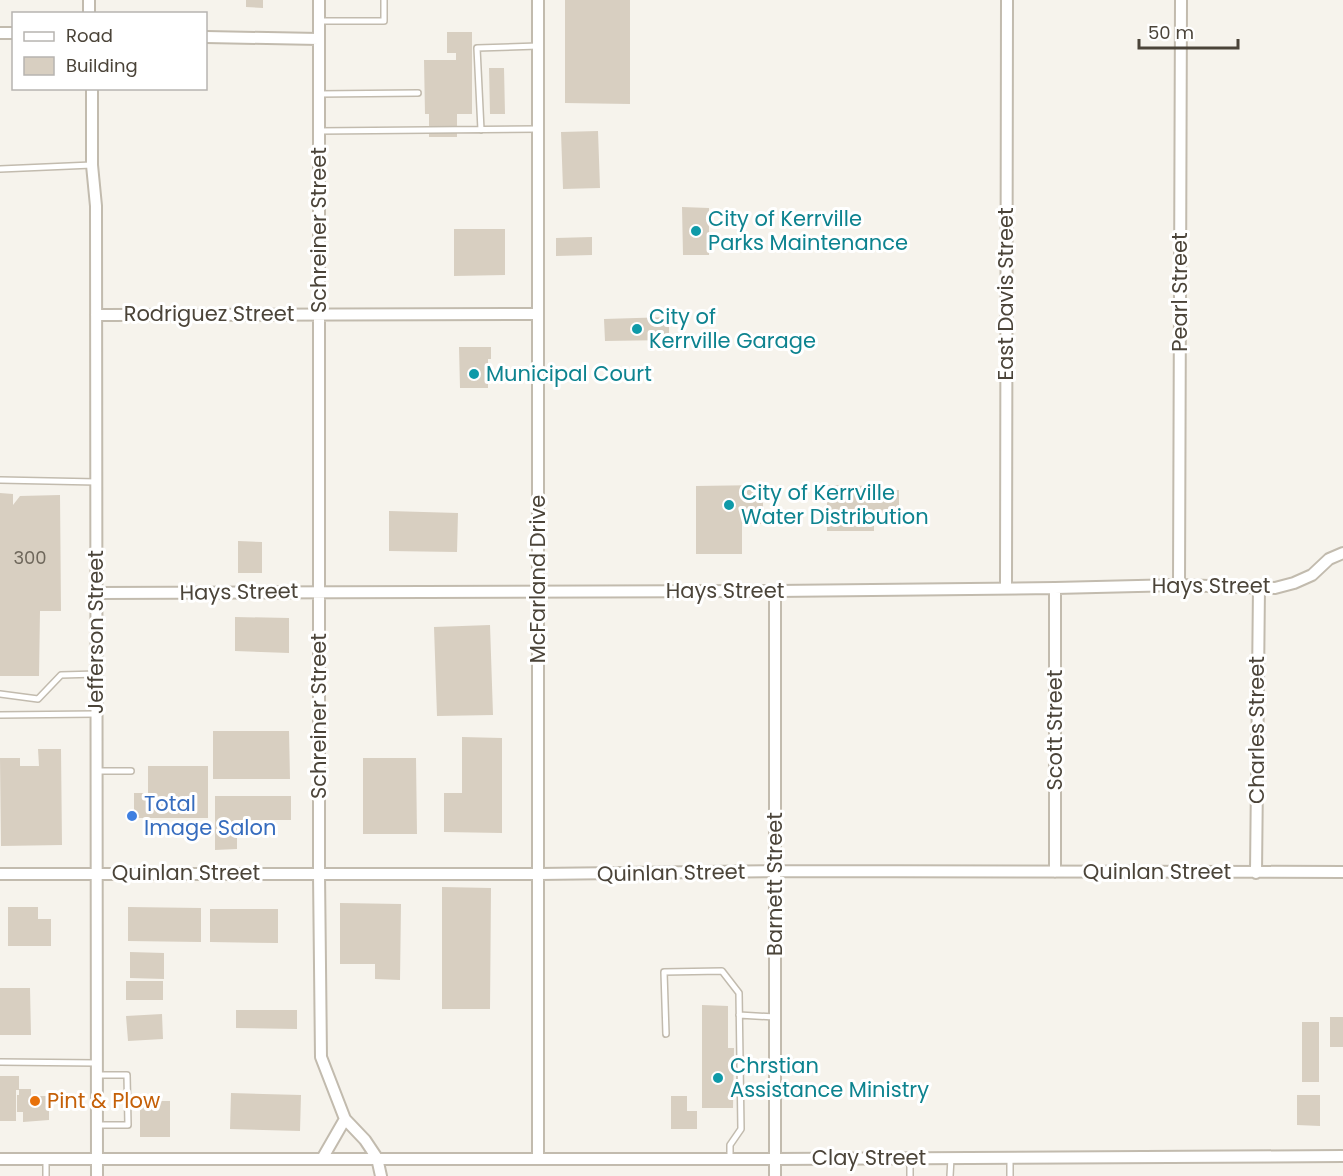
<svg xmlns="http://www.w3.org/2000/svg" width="1343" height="1176" viewBox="0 0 1343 1176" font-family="Poppins,sans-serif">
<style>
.building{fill:#d8cfc1}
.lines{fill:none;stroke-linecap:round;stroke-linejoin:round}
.service-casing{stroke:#c2bbae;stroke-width:8}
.minor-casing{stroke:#c2bbae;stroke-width:14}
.service{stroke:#fff;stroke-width:5}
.minor{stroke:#fff;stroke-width:10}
.culture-dot{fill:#0f9aa8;stroke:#fff;stroke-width:2}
.shop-dot{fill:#3f7fe0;stroke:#fff;stroke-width:2}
.food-dot{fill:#e8710a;stroke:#fff;stroke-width:2}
.labels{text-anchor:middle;stroke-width:6;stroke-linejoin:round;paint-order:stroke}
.number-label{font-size:18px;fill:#6e675b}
.culture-label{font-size:21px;fill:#0d838f;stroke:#fff;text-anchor:start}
.street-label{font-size:21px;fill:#4b4439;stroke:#fff}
.shop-label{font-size:21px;fill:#366cbe;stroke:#fff;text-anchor:start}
.food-label{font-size:21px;fill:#c56008;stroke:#fff;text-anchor:start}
</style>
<rect width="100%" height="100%" fill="#f6f3ec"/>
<path class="building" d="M246,0H263V8L246,7Z
M565,0H630V104L565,103Z
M447,32H472V114H457V137H429V114H425L424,60H456V53H447Z
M489,68H504L505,114H490Z
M598,131L600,188L563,189L561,132Z
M682,207L709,208V255H683Z
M454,229H505V275L454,276Z
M592,237V255L556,256V238Z
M669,317V340L605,341L604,319Z
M459,347H491V359H488V388H460Z
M763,485V524H742V554H696V486Z
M827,485L875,486V490H899V513H874V531H827Z
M0,493L13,494V505L20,496L60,495L61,611H40L39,676H0Z
M389,511L458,513L457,552L389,551Z
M238,541L262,542V573H238Z
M235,617L289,618V653L235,651Z
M490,625L493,715L437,716L434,627Z
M213,731H289L290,779H213Z
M462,737L502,738V833L444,832V793H462Z
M38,749H61L62,845L1,846L0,758H20V766H39Z
M363,758H416L417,834H363Z
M148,766H208V818H134V793H148Z
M215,796H291V820H237V849L215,850Z
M442,887L491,888L490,1009H442Z
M340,903L401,904L400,980L375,979V964H340Z
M8,907H38V919H51V946H8Z
M128,907L201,908V942L128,941Z
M210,909H278V943L210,942Z
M130,952L164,953V979L130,978Z
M126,981H163V1000H126Z
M0,988H30L31,1035H0Z
M702,1005L728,1006V1048H734L733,1108H702Z
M236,1010H297V1029L236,1028Z
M162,1014L163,1039L128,1041L126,1016Z
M1330,1017H1343V1047H1330Z
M1302,1022H1319V1082H1302Z
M0,1076H19V1090H16V1121H0Z
M19,1089H31V1096H52V1106H49V1120L23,1122V1112H17V1095H19Z
M231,1093L301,1095L300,1131L230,1129Z
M1297,1095H1320V1126L1297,1125Z
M671,1096H687V1111H697V1129H671Z
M140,1101H170V1137H140Z"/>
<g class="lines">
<defs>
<path id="service" d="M319,21H384V0
M319,94L418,93
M481,130L477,48L538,46
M319,131L538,129
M0,169L92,165
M0,480L97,482
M0,694L38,699L61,675L97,674
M0,715L96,714
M96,771H131
M739,1015L775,1017
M666,1034L664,972L722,971L739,993L741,1129L730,1145V1159
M0,1062L97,1063
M97,1075H127L128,1125H97
M46,1159V1176
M910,1176V1158
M950,1176L951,1158
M1010,1176V1157"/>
<path id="minor" d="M319,0V874L321,1057L345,1119L365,1140L377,1158L381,1176
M538,0V1159
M89,14V0
M0,33H14
M206,37L319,39
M92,88V165L96,206L97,1176
M96,315L538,314
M1179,585L1181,0
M1006,588L1007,0
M96,593L775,591L1055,588L1179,585L1275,588L1294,583L1312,575L1329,559L1343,553
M1055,872V588
M1256,873L1259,587
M0,874H539L775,871L1343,872
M0,1159H775L1343,1156
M322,1159L345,1119
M775,1176V591"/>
</defs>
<use href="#service" class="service-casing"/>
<use href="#minor" class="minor-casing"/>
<use href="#service" class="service"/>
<use href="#minor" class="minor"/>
</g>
<g class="culture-dot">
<circle cx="696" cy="231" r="6"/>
<circle cx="637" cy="329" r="6"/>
<circle cx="474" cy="374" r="6"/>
<circle cx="729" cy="505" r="6"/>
<circle cx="718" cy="1078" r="6"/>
</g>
<circle class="shop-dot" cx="132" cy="816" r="6"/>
<circle class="food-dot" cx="35" cy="1101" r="6"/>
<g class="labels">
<g class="number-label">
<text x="30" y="564">300</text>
</g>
<g class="culture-label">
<text x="708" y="226">City of Kerrville<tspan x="708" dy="24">Parks Maintenance</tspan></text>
<text x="649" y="324">City of<tspan x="649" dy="24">Kerrville Garage</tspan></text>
<text x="486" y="381">Municipal Court</text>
<text x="741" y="500">City of Kerrville<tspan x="741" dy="24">Water Distribution</tspan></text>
<text x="730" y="1073">Chrstian<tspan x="730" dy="24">Assistance Ministry</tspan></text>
</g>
<g class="street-label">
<text transform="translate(319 230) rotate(-90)" y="7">Schreiner Street</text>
<text transform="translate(1180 292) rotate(-90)" y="7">Pearl Street</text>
<text transform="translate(1006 294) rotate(-90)" y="7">East Davis Street</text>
<text x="209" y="321">Rodriguez Street</text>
<text transform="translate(538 579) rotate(-90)" y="7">McFarland Drive</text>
<text x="1211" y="593">Hays Street</text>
<text x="725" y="598">Hays Street</text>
<text transform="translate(239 592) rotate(-1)" y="7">Hays Street</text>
<text transform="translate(96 632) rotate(-90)" y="7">Jefferson Street</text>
<text transform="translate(319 716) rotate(-90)" y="7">Schreiner Street</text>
<text transform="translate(1055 730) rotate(-90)" y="7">Scott Street</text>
<text transform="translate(1257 730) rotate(-90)" y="7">Charles Street</text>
<text x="1157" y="879">Quinlan Street</text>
<text x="186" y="880">Quinlan Street</text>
<text transform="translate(671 873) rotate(-1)" y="7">Quinlan Street</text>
<text transform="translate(775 884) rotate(-90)" y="7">Barnett Street</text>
<text x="869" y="1165">Clay Street</text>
</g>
<g class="shop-label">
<text x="144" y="811">Total<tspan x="144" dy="24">Image Salon</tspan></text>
</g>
<g class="food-label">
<text x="47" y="1108">Pint &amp; Plow</text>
</g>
</g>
<rect x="12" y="12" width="195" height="78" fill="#ffffff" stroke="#b7b4b0" stroke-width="1.5"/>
<rect x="24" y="32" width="30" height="9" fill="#ffffff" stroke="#b7b4b0" stroke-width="1.5"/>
<text x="66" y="42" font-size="18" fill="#4b4439">Road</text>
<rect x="24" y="57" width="30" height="18" fill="#d8cfc1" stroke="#b7b4b0" stroke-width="1.5"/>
<text x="66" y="72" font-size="18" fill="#4b4439">Building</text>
<path d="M1139 39v9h99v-9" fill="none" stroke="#4b4439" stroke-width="3"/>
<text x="1148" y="39" font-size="18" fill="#4b4439" stroke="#ffffff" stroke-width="4.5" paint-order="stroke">50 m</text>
</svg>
